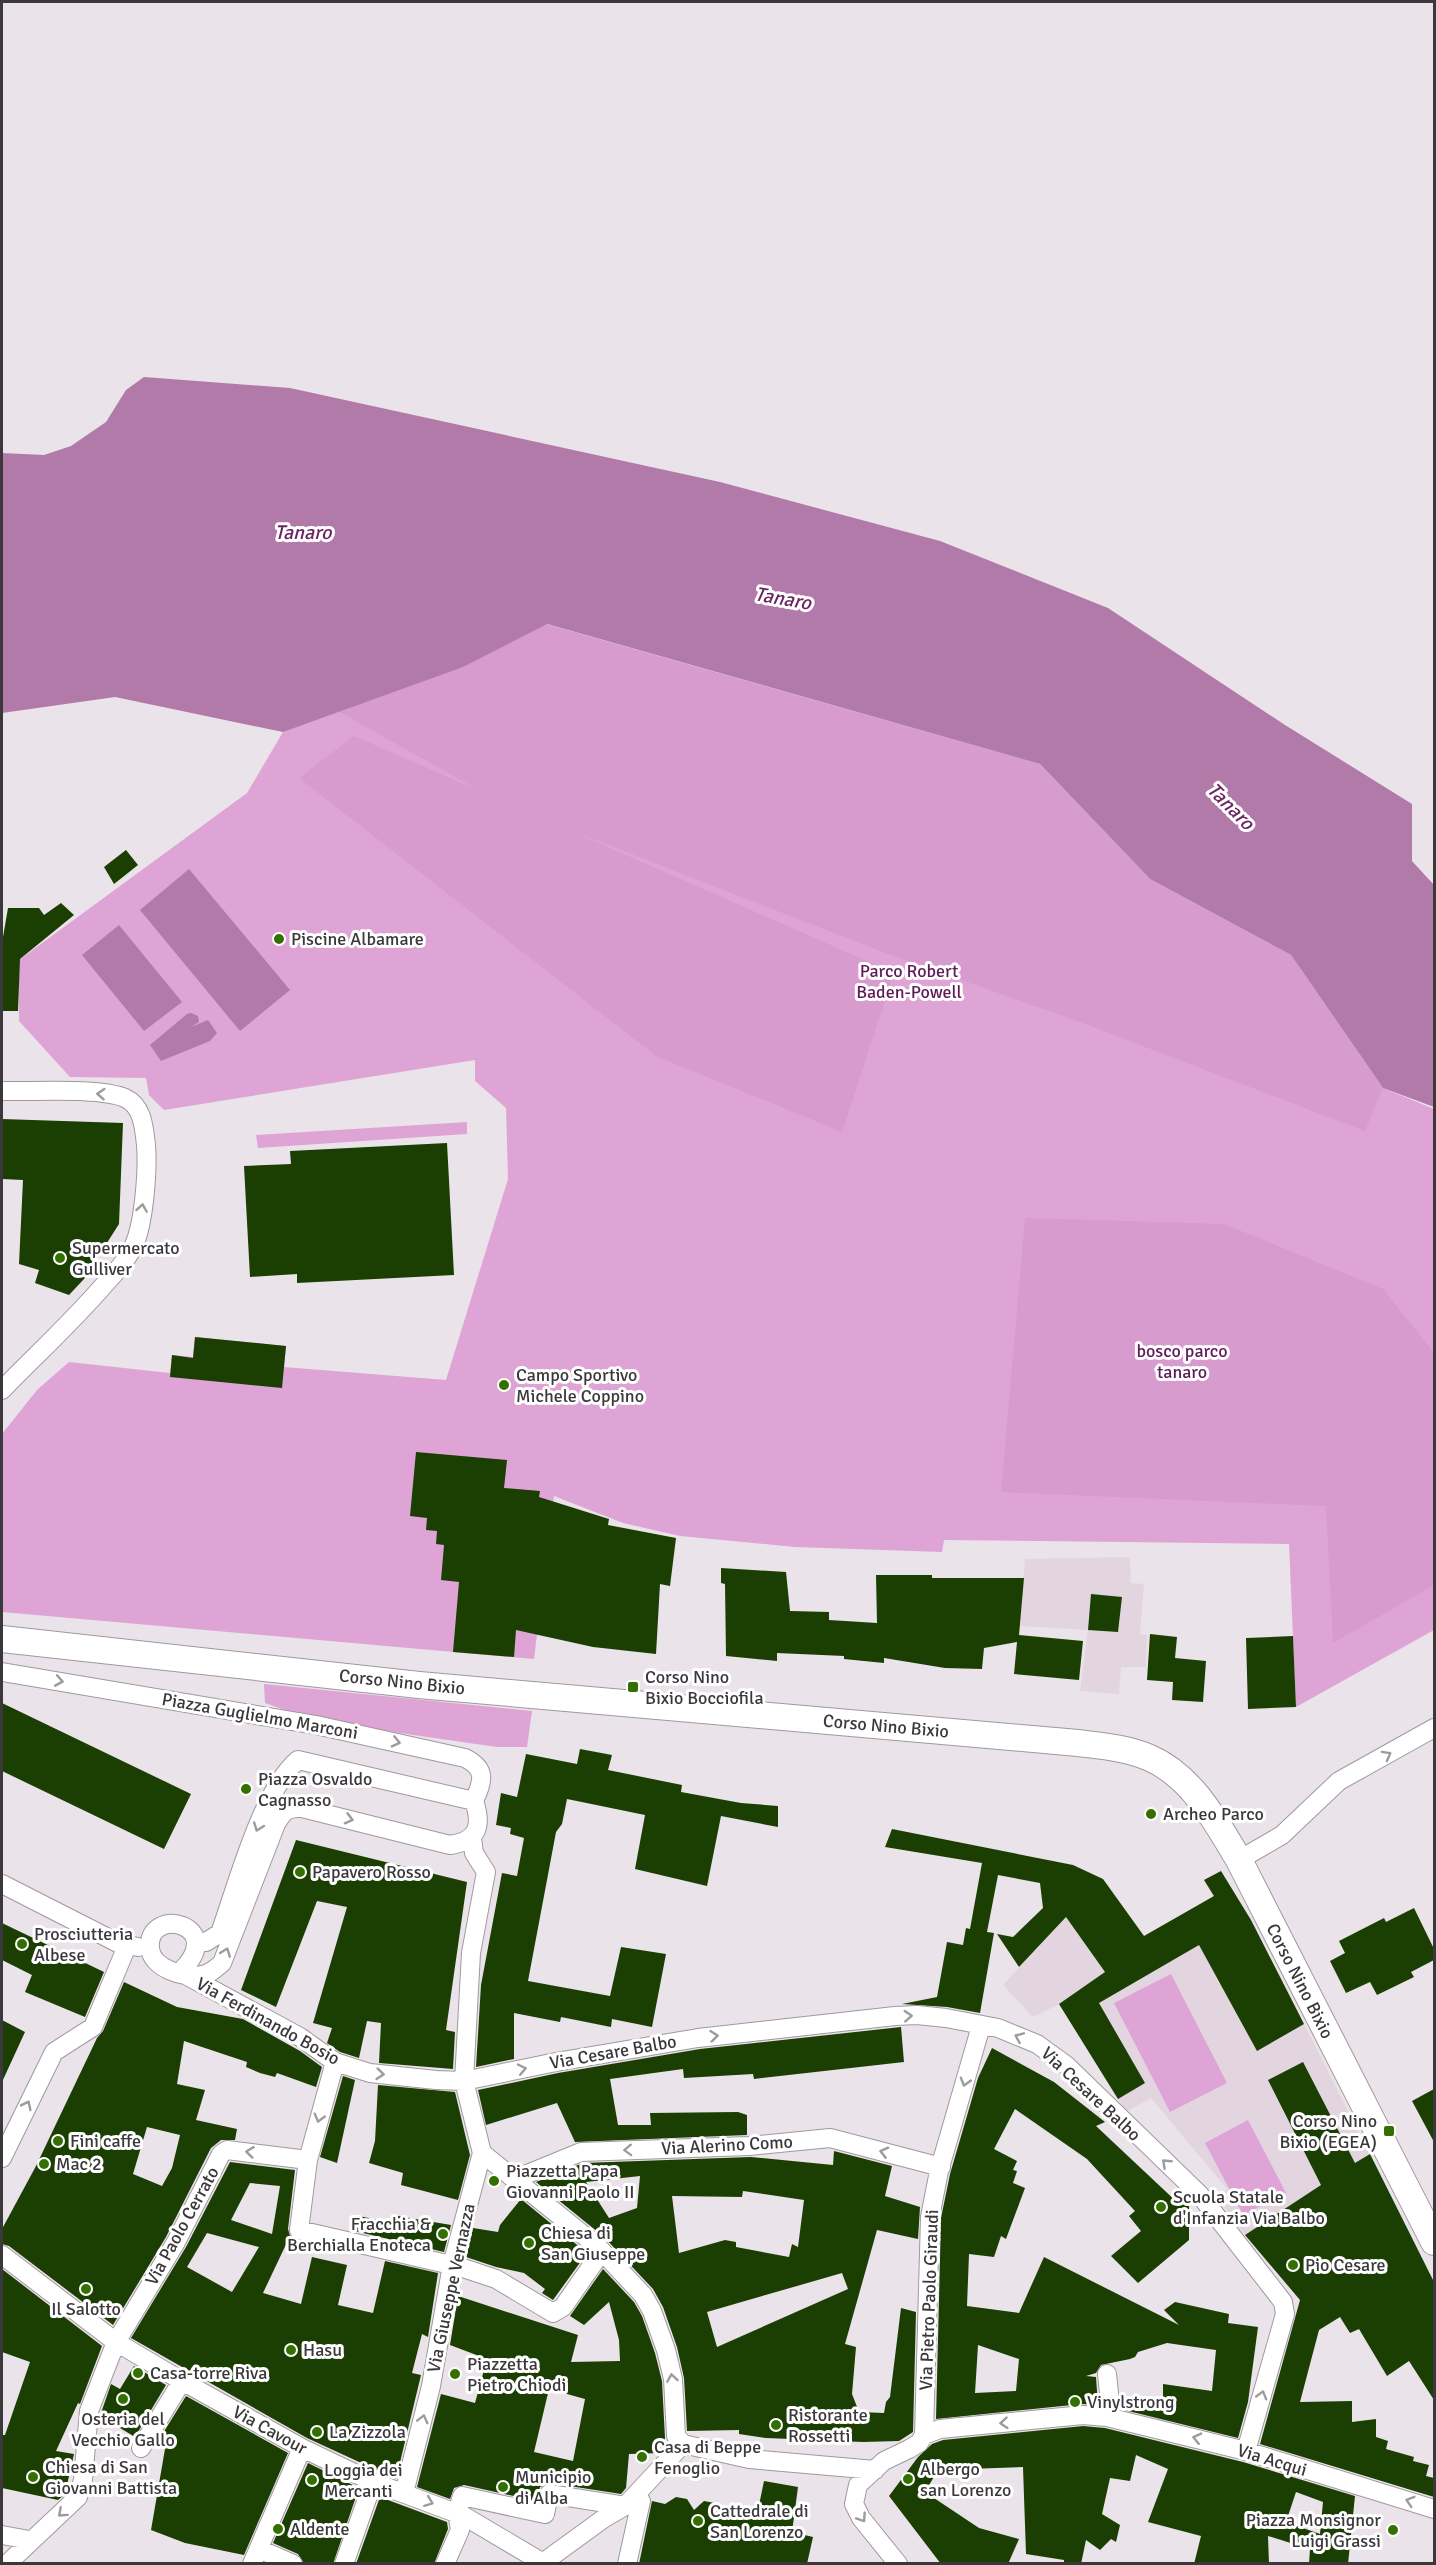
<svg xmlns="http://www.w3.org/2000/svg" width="1436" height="2565" viewBox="0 0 1436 2565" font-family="Signika,sans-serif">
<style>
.built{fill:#e3d5e0}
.green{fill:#dea4d5}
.forest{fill:#d79ccd}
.water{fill:#b17aa9}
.building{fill:#1b3e02;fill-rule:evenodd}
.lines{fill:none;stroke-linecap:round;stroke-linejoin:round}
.street-casing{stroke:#a0989e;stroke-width:20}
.secondary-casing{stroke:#a0989e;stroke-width:28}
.street{stroke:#fff;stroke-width:18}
.secondary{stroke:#fff;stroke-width:26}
.oneway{stroke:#9d9c9d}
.poi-dot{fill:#347001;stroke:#fff;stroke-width:2}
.labels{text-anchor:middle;stroke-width:6;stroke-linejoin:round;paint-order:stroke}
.poi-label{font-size:18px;fill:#3b383b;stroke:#fff;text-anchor:start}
.park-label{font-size:18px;fill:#5e1b58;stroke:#fff}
.street-label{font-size:18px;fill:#3b383b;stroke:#fff}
.water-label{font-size:20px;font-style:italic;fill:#6a2663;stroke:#fff}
</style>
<rect width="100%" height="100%" fill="#ebe3ea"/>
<path class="built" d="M1130,1557L1131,1583L1144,1584L1140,1634L1147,1635L1146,1667H1121L1119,1694L1080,1691L1088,1630L1019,1626L1025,1559Z
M1221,1871L1304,2024L1370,2154L1245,2235L1217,2197L1227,2189L1151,2098L1126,2112L1059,2004L1033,2017L1003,1985L1059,1924L1053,1914L1144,1936L1213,1897L1204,1880Z"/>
<path class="green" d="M546,624L1383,1088L1434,1109V1630L1296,1707L1289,1544L944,1540L942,1552L795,1547L680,1536L623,1523L554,1496L534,1659L2,1612V1434L37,1390L69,1362L170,1373L172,1355L193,1357L195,1337L286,1346L284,1367L446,1380L508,1179L506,1108L475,1081V1060L164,1110L149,1095L146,1078L70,1077L19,1021V960L247,793L283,732Z
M467,1122V1134L258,1148L256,1135Z
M264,1684L532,1711L527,1747H497L316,1721L265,1703Z
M1171,1974L1227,2083L1170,2112L1114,2003Z
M1248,2120L1286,2193L1243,2215L1205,2143Z"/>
<path class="forest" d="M546,624L1040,764L1150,879L1291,955L1383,1088L1365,1131L1080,1022L880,951L565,828L894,973L842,1132L656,1056L299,778L354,736L480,791L336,710Z
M1025,1218L1224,1224L1383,1289L1434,1353V1585L1333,1643L1326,1506L1001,1492Z"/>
<path class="water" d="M144,377L290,388L720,482L940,541L1108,608L1285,725L1412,804V861L1434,885V1107L1383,1088L1291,955L1150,879L1040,764L547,624L463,667L283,732L115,697L2,713V453L44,455L71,446L106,422L126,390Z
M189,869L290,990L240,1031L140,910Z
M119,925L182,1002L144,1031L82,955Z
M191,1013L198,1016L199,1022L191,1027L208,1020L217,1033L210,1041L161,1061L150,1045L187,1014Z"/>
<path class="building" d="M126,850L138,865L114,884L104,867Z
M61,903L74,915L20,959L18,1011H2V943L8,908H39L44,915Z
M2,1119L123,1123L119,1224L84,1279L69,1295L35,1283L39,1270L19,1264L23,1180L2,1179Z
M447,1143L454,1275L297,1283V1274L250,1277L244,1166L291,1164L290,1151Z
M195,1337L286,1346L282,1388L170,1377L172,1355L193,1358Z
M416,1452L507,1460L504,1488L540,1491L539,1497L609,1519L608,1525L676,1538L670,1586L660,1584L656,1654L593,1647L516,1630L514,1657L453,1652L459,1582L441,1580L444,1545L436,1544L437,1531L426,1530L427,1518L410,1516Z
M721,1568L786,1572L790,1611L829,1612V1620L877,1623L876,1575H932V1578H1024L1019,1635L1083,1641L1079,1680L1014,1674L1017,1642L984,1648L982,1669L945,1668L884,1658V1663L844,1659V1656L777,1653V1661L726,1656L725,1584L721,1583Z
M1091,1594L1122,1597L1118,1632L1088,1630Z
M1150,1634L1177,1637L1175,1658L1206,1661L1203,1702L1172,1700L1173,1682L1147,1680Z
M1293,1636L1296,1707L1248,1709L1246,1638Z
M2,1703L191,1794L164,1849L2,1771Z
M580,1749L612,1755L608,1770L682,1785L681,1792L741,1803L778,1806V1827L721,1816L707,1886L635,1869L645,1815L567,1799L562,1824L556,1832L528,1981L610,1996L621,1947L666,1954L652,2027L612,2019L611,2027L561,2017L560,2022L514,2013V2059L476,2067L481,1985L502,1873L517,1876L524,1838L510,1834L511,1828L496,1825L501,1793L517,1797L526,1754L577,1764Z
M892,1829L1073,1865L1103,1879L1144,1936L1214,1896L1204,1880L1221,1871L1251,1920L1304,2024L1257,2051L1199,1945L1099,2003L1145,2083L1118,2099L1059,2004L1105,1972L1066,1917L1019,1967L997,1934L1013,1937L1043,1908L1040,1883L998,1875L987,1932L994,1933L980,2013L947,2007L902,2004L937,1997L947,1942L963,1945L966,1928L970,1929L982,1863L885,1847Z
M296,1840L467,1882L446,2030L455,2032L453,2069L379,2063L381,2023L367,2021L359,2058L340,2052L327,2043L332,2028L313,2023L347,1907L317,1901L276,2007L241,1990Z
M1414,1908L1434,1949V1960L1411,1972L1414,1977L1377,1995L1370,1982L1346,1993L1330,1961L1345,1953L1339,1941L1384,1918L1386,1922Z
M2,1923L104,1972L85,2017L25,1992L32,1975L2,1960Z
M124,1982L177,2007L243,2019L300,2051L322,2067L316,2087L277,2073L275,2077L260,2073L246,2067L247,2062L184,2041L177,2084L205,2090L196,2120L237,2129L235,2140H221L211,2148L166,2237L113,2325L9,2246L2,2244V2229L36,2166L97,2038L103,2031ZM147,2127L180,2135L172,2168L162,2186L133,2174Z
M2,2020L25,2032L2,2082Z
M901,2027L904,2062L754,2079L753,2074L684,2078L683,2069L610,2079L618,2125H651L650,2113L738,2112L747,2115V2135L575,2142L557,2103L486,2125L478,2090L558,2073L700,2049Z
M992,2048L1054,2082L1105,2122L1096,2126L1179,2204H1189V2240L1138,2283L1111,2256L1141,2231L1129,2216L1135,2211L1087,2159L1015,2109L994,2149L1017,2161L1013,2170L1017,2171L1013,2183L1025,2188L1006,2239L1001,2236L994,2257L969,2254L967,2306L1019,2313L1044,2257L1179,2325L1164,2310L1175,2302L1229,2314L1228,2323L1258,2327L1248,2402L1238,2438L1120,2409L1121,2396L1126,2398V2401L1163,2404V2384L1212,2391L1216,2350L1167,2343L1138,2352L1135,2357L1130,2359L1101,2365L1096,2373L1086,2376L1096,2377L1098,2405L1082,2404L936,2419L941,2218L950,2174L978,2078ZM978,2345L1019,2359L1016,2391L975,2393Z
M1303,2062L1355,2163L1370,2154L1434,2282V2400L1409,2361L1387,2376L1359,2329L1350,2333L1340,2317L1319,2330L1300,2402L1352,2401V2422L1376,2419V2437L1388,2441L1386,2449L1414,2457L1413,2461L1429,2465L1426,2476L1434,2478V2497L1260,2444L1300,2300L1245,2235L1321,2185L1268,2080Z
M343,2076L355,2080L337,2163L320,2157Z
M378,2085L455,2092L470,2155L458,2200L401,2185L403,2173L369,2163L375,2141Z
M1434,2089V2142L1412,2101Z
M834,2151L892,2166L885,2196L920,2207L918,2239L877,2230L845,2344L856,2347L852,2394L859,2412L884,2413L886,2402L890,2397L901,2308L916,2312L913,2432L899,2441L863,2442L766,2438L739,2434V2430L687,2431L684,2378L677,2347L663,2307L653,2289L604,2237L536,2182L583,2163L751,2157L833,2165ZM640,2176L637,2208L609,2218L586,2182ZM743,2191L804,2200L798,2247L792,2244L789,2257L736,2247V2242L725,2240L679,2253L672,2196L742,2197ZM842,2273L848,2289L717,2347L707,2312Z
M230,2162L295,2170L288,2229L290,2236L263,2293L301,2304L312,2257L347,2265L338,2305L373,2313L385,2261L438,2273L428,2337L422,2334L412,2373L421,2375L396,2479L307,2438L131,2338L186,2247ZM250,2183L280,2186L272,2234L231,2220ZM207,2233L259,2247L232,2292L187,2267Z
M521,2199L587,2253L553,2300L542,2293L545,2289L524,2273L496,2267L466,2257L473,2228L498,2232L500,2225Z
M354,2215L397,2224L398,2216L451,2225L444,2252L350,2230Z
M2,2269L102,2346L80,2404L78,2403L56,2451L74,2454L65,2494L58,2500L2,2488V2435H5L30,2362L2,2352Z
M603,2269L634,2302L642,2316L655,2353L662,2381L665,2438L661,2451L659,2453L629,2454L626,2488L621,2494L550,2483L540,2487L536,2501L464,2485L454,2488L450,2499L417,2487L441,2394L475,2403L487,2359L450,2345L458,2296L578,2335L571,2362L620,2361L619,2340L609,2302L584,2325L570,2316ZM549,2389L585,2399L573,2461L534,2452Z
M134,2366L166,2385L135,2437L100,2416L111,2384L120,2389Z
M186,2396L288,2453L244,2555L185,2543L151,2530L165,2449L155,2446Z
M1083,2426L1105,2428L1243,2462L1355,2496L1348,2564H1309L1310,2549L1268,2536L1269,2564H1194L1201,2536L1148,2522L1168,2469L1136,2455L1130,2481L1110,2478L1102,2514L1120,2525L1116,2542L1111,2539L1100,2550L1086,2540L1081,2564H1064V2560L1026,2554L1023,2467L938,2470L925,2492L979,2528L1019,2539L1008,2564H941L889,2496L918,2457L932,2444L943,2440ZM1296,2492L1323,2502L1320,2534L1286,2522Z
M308,2463L359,2488L333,2564H304L298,2554L273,2543Z
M764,2481L798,2487L792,2532L813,2537L807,2564H639L652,2501L665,2504L676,2497L687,2499L694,2510L704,2501L720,2504L726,2514L737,2507L758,2510Z
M380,2497L447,2522L448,2529L434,2564H356Z"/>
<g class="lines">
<defs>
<path id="street" d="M2,1091C32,1092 99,1087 125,1098C143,1106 144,1128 146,1145C148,1170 144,1223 134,1245C127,1260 115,1273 104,1285C72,1322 36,1355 2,1390
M2,1672L316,1725L465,1758C487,1769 483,1781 474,1801L298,1760C262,1790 237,1886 220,1933L206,1942L196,1941
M1239,1860L1282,1835L1339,1781L1434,1728
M2,1884L118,1943L138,1947
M180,1972L300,2037L335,2062L370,2073L436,2080L464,2081L556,2062L698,2038L895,2016L917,2015L946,2018L998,2028L1037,2044L1066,2065L1200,2195L1283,2302L1285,2314L1246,2451
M180,1972C230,1924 146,1905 150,1948C151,1968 185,1979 202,1975C210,1974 216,1968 222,1963L276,1824C283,1812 287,1807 302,1808L450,1845C477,1841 483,1827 474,1801
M335,2062L308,2160L299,2230L460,2267L496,2279L553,2313L563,2307L602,2251
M482,2153L597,2246L643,2295L652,2311L666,2350L673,2379L676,2436L683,2444L749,2459L875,2470
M2,2158L54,2052L93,2027L127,1946
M515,2179L581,2152L749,2146L830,2138L941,2167
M2,2255L116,2342L182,2381L302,2448L373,2482L464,2516L545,2564
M1107,2374L1110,2403L1107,2417
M924,2435L930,2217L939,2171L981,2026
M141,2448L182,2381
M404,2493L431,2386L452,2265L482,2153L464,2081L471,1953L486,1872L474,1853L472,1838
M2,2535L29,2540
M259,2549L293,2564
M7,2564L78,2497L83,2480L89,2411L116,2342L176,2242L221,2154L227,2150L308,2160
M252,2564L302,2448
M344,2564L373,2482
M445,2564L460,2530L457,2513L462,2496L545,2514L549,2494L625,2506L641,2501L627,2564
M541,2564L603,2519L625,2506L683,2444
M898,2564L861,2518L854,2504L858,2485L884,2461L909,2449L919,2443L924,2435L940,2429L1083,2415L1107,2417L1246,2451L1434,2509"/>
<path id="secondary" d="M2,1639L419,1685L1078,1743C1102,1746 1128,1748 1150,1758C1193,1777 1216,1822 1239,1860L1434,2242"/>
</defs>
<use href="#street" class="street-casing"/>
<use href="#secondary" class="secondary-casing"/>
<use href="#street" class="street"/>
<use href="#secondary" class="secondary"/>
</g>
<defs><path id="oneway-chevron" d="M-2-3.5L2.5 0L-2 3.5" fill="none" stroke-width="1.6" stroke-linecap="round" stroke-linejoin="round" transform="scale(1.5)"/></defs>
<g class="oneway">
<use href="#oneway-chevron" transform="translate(101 1094) rotate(-176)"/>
<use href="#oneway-chevron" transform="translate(142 1208) rotate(-81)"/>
<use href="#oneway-chevron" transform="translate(59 1681) rotate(10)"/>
<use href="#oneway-chevron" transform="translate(396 1742) rotate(13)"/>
<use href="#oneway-chevron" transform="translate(1387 1755) rotate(-29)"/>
<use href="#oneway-chevron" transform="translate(349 1819) rotate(14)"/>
<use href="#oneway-chevron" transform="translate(258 1827) rotate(110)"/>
<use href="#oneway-chevron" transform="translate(226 1952) rotate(-69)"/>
<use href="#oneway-chevron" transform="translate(908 2016) rotate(-3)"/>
<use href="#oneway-chevron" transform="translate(714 2036) rotate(-6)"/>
<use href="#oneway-chevron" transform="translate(1019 2037) rotate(-157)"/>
<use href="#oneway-chevron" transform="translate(522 2069) rotate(-12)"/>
<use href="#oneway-chevron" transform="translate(380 2074) rotate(6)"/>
<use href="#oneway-chevron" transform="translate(965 2082) rotate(106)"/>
<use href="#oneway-chevron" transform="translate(27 2105) rotate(-64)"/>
<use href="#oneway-chevron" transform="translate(319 2118) rotate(106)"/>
<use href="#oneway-chevron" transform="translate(628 2150) rotate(178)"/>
<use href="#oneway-chevron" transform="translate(250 2152) rotate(-173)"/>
<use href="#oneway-chevron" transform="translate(884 2152) rotate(-166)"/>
<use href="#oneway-chevron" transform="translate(1166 2163) rotate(-137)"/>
<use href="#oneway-chevron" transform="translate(672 2378) rotate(-99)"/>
<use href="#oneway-chevron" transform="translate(1262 2395) rotate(-74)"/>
<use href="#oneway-chevron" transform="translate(423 2419) rotate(-76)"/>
<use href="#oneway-chevron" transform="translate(1004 2423) rotate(175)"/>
<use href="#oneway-chevron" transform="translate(1197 2438) rotate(-167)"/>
<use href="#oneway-chevron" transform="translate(1410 2501) rotate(-163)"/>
<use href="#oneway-chevron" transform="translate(429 2502) rotate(21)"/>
<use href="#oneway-chevron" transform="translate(62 2513) rotate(138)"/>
<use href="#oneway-chevron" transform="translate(862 2518) rotate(56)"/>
</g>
<g class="poi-dot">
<circle cx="279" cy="939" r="6"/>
<circle cx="60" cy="1258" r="6"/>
<circle cx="504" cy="1385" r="6"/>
<rect x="627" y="1681" width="12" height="12" rx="3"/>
<circle cx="246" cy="1789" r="6"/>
<circle cx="1151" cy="1814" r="6"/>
<circle cx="300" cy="1872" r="6"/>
<circle cx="22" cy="1944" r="6"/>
<rect x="1383" y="2125" width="12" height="12" rx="3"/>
<circle cx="58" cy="2141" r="6"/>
<circle cx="44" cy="2164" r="6"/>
<circle cx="494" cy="2181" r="6"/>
<circle cx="1161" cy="2207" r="6"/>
<circle cx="443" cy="2234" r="6"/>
<circle cx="529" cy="2243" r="6"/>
<circle cx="1293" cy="2265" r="6"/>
<circle cx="86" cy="2289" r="6"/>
<circle cx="291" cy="2350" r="6"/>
<circle cx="138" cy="2373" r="6"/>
<circle cx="455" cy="2374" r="6"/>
<circle cx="123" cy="2399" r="6"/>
<circle cx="1075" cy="2402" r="6"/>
<circle cx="776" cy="2425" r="6"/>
<circle cx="317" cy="2432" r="6"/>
<circle cx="642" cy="2457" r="6"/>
<circle cx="33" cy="2477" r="6"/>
<circle cx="908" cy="2479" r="6"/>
<circle cx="312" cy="2480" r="6"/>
<circle cx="503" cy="2487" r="6"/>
<circle cx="698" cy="2521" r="6"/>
<circle cx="278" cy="2529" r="6"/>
<circle cx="1393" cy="2530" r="6"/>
</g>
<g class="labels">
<g class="poi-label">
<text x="291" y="945">Piscine Albamare</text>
<text x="72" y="1254">Supermercato<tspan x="72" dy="21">Gulliver</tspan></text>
<text x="516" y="1381">Campo Sportivo<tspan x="516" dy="21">Michele Coppino</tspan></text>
<text x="645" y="1683">Corso Nino<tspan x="645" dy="21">Bixio Bocciofila</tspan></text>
<text x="258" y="1785">Piazza Osvaldo<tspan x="258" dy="21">Cagnasso</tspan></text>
<text x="1163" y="1820">Archeo Parco</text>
<text x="312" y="1878">Papavero Rosso</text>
<text x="34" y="1940">Prosciutteria<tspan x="34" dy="21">Albese</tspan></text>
<text x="1377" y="2127" text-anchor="end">Corso Nino<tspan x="1377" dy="21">Bixio (EGEA)</tspan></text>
<text x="70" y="2147">Fini caffe</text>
<text x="56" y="2170">Mac 2</text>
<text x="506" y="2177">Piazzetta Papa<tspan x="506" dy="21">Giovanni Paolo II</tspan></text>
<text x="1173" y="2203">Scuola Statale<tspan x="1173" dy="21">d'Infanzia Via Balbo</tspan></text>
<text x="431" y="2230" text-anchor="end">Fracchia &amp;<tspan x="431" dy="21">Berchialla Enoteca</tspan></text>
<text x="541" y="2239">Chiesa di<tspan x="541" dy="21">San Giuseppe</tspan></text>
<text x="1305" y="2271">Pio Cesare</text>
<text x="86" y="2315" text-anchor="middle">Il Salotto</text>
<text x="303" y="2356">Hasu</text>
<text x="467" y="2370">Piazzetta<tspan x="467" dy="21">Pietro Chiodi</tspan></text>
<text x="150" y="2379">Casa-torre Riva</text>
<text x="1087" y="2408">Vinylstrong</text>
<text x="788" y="2421">Ristorante<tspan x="788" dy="21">Rossetti</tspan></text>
<text x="123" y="2425" text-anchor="middle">Osteria del<tspan x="123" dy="21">Vecchio Gallo</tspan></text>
<text x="329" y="2438">La Zizzola</text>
<text x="654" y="2453">Casa di Beppe<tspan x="654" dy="21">Fenoglio</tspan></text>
<text x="45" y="2473">Chiesa di San<tspan x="45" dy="21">Giovanni Battista</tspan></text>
<text x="920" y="2475">Albergo<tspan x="920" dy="21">san Lorenzo</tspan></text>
<text x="324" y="2476">Loggia dei<tspan x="324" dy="21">Mercanti</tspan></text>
<text x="515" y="2483">Municipio<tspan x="515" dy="21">di Alba</tspan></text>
<text x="710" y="2517">Cattedrale di<tspan x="710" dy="21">San Lorenzo</tspan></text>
<text x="1381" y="2526" text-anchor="end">Piazza Monsignor<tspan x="1381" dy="21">Luigi Grassi</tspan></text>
<text x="290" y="2535">Aldente</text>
</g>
<g class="park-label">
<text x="909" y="977">Parco Robert<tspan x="909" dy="21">Baden-Powell</tspan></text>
<text x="1182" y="1357">bosco parco<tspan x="1182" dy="21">tanaro</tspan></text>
</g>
<g class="street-label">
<text transform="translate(402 1682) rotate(6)" y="6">Corso Nino Bixio</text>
<text transform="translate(260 1716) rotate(10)" y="6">Piazza Guglielmo Marconi</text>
<text transform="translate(886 1726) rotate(5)" y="6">Corso Nino Bixio</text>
<text transform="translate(1300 1981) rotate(63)" y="6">Corso Nino Bixio</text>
<text transform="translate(268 2021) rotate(29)" y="6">Via Ferdinando Bosio</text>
<text transform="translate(613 2052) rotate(-10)" y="6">Via Cesare Balbo</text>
<text transform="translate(1091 2094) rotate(43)" y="6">Via Cesare Balbo</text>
<text transform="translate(727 2145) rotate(-3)" y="6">Via Alerino Como</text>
<text transform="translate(182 2226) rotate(-61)" y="6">Via Paolo Cerrato</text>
<text transform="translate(451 2288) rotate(-78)" y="6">Via Giuseppe Vernazza</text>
<text transform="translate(929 2300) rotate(-88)" y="6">Via Pietro Paolo Giraudi</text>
<text transform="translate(270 2430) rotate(29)" y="6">Via Cavour</text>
<text transform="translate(1272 2460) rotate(17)" y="6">Via Acqui</text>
</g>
<g class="water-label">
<text x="303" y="539">Tanaro</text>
<text transform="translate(783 598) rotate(10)" y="7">Tanaro</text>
<text transform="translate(1231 806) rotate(45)" y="7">Tanaro</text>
</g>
</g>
<rect width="1436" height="2565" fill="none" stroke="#3b383b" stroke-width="6"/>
</svg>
